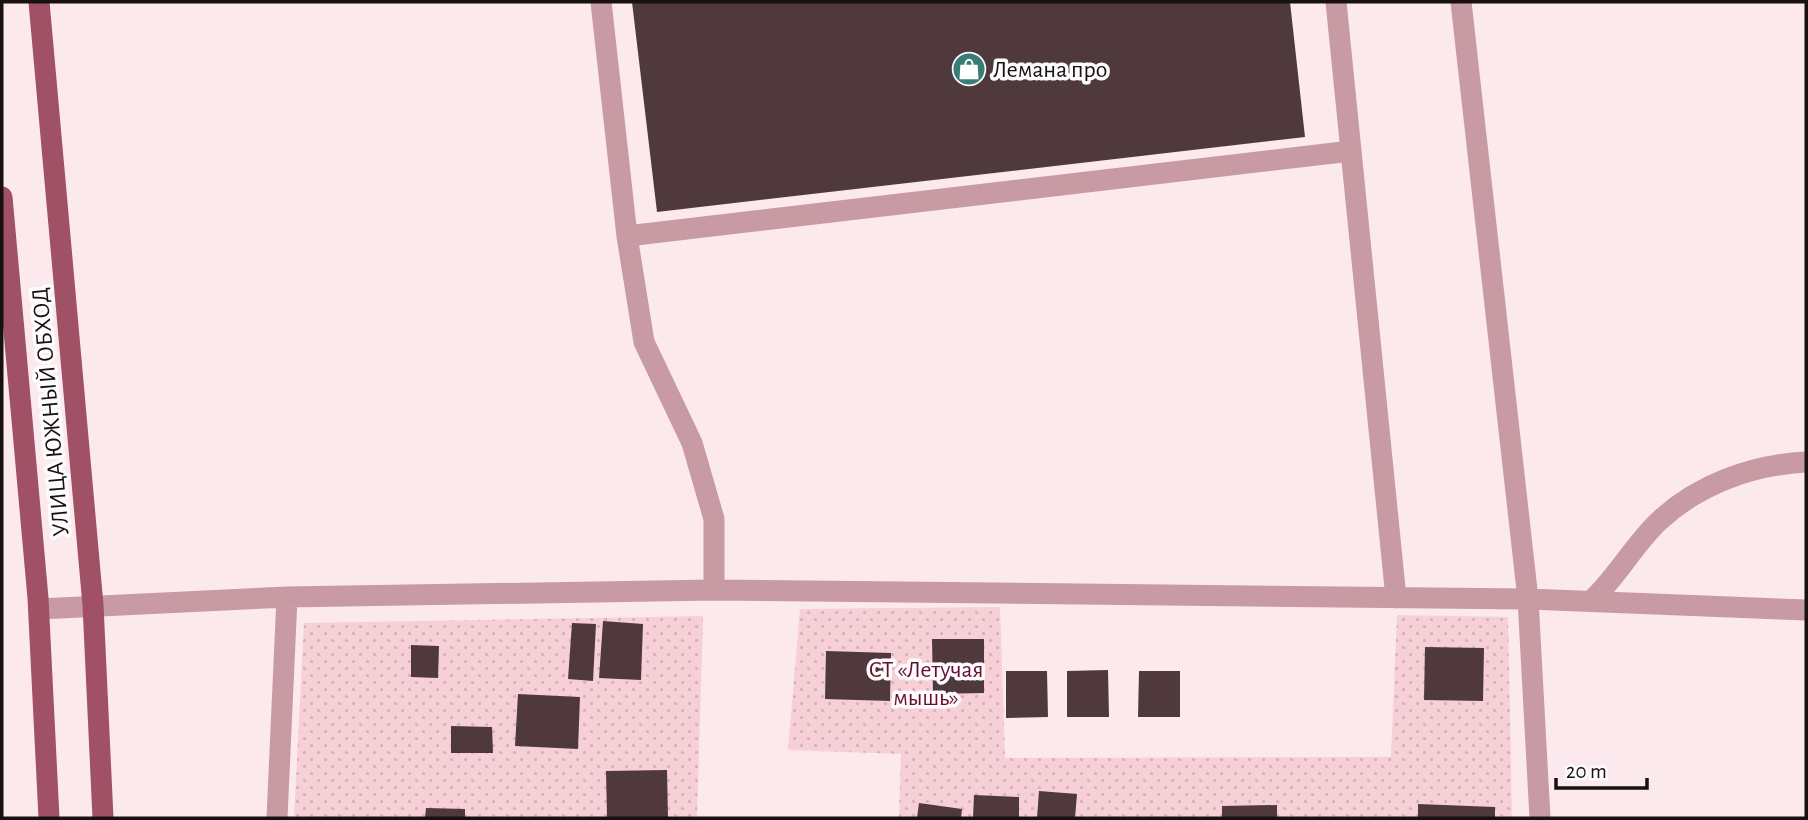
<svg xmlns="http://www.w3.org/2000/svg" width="1808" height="820" viewBox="0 0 1808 820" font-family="'Alegreya Sans',sans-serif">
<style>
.grass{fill:url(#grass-dots)}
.building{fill:#4f393d}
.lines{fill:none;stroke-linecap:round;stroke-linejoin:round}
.minor{stroke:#c89aa3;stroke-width:21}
.major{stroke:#a05165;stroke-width:21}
.labels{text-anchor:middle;stroke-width:7;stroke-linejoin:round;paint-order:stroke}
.poi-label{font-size:24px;fill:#191012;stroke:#fcfcfc;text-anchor:start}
.street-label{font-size:24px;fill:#191012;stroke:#fcfcfc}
.park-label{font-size:24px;fill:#690d30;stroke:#fcfcfc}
</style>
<defs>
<pattern id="grass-dots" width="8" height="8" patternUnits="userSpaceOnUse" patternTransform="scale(1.75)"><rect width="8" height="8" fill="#f7cfd6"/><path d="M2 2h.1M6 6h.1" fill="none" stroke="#d3b1b7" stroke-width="1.8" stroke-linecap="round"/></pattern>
</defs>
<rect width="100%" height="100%" fill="#fbe9ed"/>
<path class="grass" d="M1000,607L1005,758L1391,757L1397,615L1508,617L1512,818H899L901,754L788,750L800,609Z
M703,616L697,818H294L304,623Z"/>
<path class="building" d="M632,2H1290L1305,137L657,212Z
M603,621L643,624L641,680L599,678Z
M572,623L596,624L593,681L568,679Z
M932,639H984V693L933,694Z
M411,645L439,646L438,678L411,677Z
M1425,647L1484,648L1483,701L1424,700Z
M826,651L891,653L890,701L825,699Z
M1108,670L1109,717H1067V671Z
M1006,671H1047L1048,717L1006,718Z
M1139,671H1180V717H1138Z
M518,694L580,697L578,749L515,746Z
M451,726L492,727L493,753H451Z
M667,770L668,818H607L606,771Z
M1039,791L1077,794L1075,818H1037Z
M974,795L1019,797V818H973Z
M919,803L962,809L961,818H917Z
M1418,804L1495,807V818H1418Z
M1277,805V818H1222V806Z
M426,808L465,809V818H425Z"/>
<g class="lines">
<path class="minor" d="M601,2L627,236L644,342L692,443L714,519V590
M1336,2L1396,598
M1461,2L1528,599L1540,818
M627,236L1351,151
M1591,601C1617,577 1633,546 1658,522C1698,484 1752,465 1806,462
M39,609L287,597L714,590L1528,599L1806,610
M277,818L287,597"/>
<path class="major" d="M39,2L93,605L103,818
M2,197L38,598L49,818"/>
</g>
<defs>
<symbol id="shop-disc" viewBox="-11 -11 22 22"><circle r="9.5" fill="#387e76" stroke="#fcfcfc"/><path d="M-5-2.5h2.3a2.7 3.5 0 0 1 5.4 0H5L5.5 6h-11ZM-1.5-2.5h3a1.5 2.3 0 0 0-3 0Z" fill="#fff"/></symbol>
</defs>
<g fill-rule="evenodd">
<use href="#shop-disc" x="950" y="50" width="38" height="38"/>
</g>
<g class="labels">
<g class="poi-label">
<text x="993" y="77">Лемана про</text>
</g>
<g class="street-label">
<text transform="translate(50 412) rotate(-95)" y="8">УЛИЦА ЮЖНЫЙ ОБХОД</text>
</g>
<g class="park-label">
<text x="926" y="677">СТ «Летучая<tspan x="926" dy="28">мышь»</tspan></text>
</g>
</g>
<rect width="1808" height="820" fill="none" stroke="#191012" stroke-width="7"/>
<path d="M1556 778v10h91v-10" fill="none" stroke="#191012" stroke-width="3.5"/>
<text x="1566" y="778" font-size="21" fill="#191012" stroke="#fcfcfc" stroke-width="5" paint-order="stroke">20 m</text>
</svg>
